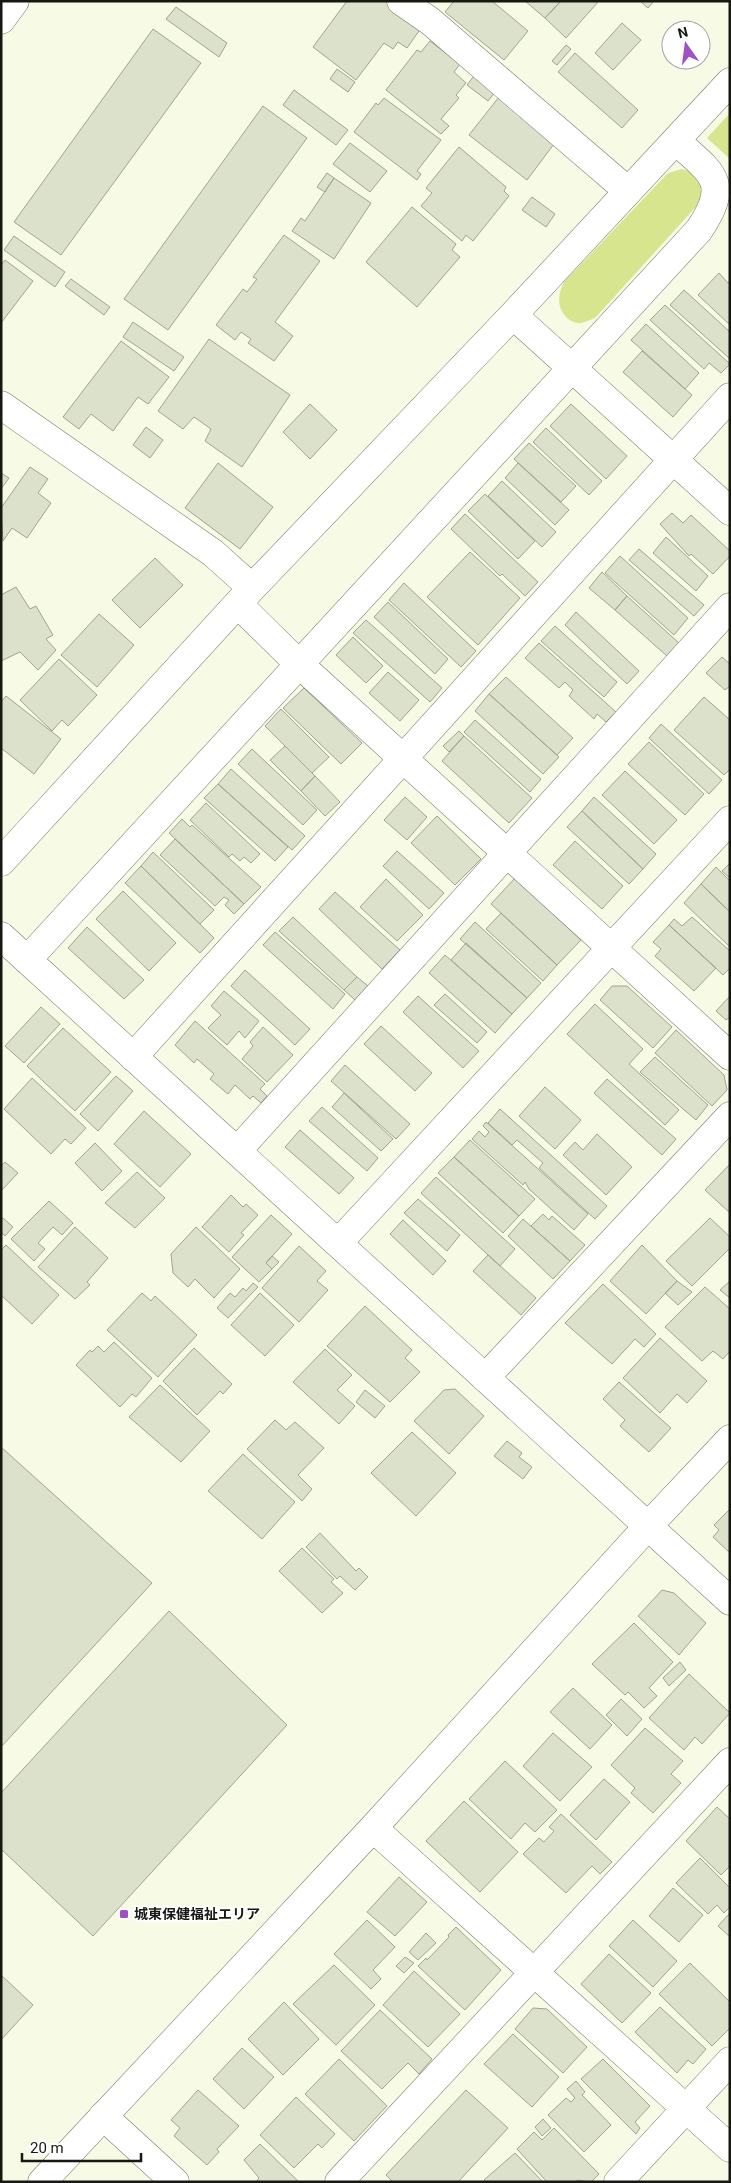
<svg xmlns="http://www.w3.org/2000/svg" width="731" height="2183" viewBox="0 0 731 2183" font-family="Roboto,'Noto Sans JP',sans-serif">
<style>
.green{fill:#d7e58f}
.building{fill:#dce1cb;stroke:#a0a490}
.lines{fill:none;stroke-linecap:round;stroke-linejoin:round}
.street-casing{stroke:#747865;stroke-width:29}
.secondary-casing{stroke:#747865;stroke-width:29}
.street{stroke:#fff;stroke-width:28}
.secondary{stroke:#fff;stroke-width:28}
.poi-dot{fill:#a051c2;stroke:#fff;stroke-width:2}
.labels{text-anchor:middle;stroke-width:4;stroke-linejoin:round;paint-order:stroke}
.poi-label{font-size:14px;font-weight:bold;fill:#171811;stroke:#fff;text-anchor:start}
</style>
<rect width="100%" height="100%" fill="#f7fbe5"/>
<path class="green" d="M730,113V159L707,138Z
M682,169L696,174L702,184L703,199L596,317C592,319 586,322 581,323C576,324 571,321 567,318C556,307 558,294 564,282L668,173Z"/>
<path class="building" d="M347,1H385L421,28L407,48L398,42L393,49L384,43L356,80L313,47Z
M454,1H492L528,31L504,60L445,12Z
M525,1H561L545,18Z
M561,1H599L566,38L545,18Z
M640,1H654L648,8Z
M176,7L227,43L219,57L166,19Z
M622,23L641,40L613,70L595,53Z
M153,29L201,63L61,255L14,222Z
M430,41L460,64L454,72L466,83L456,95L459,98L441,119L449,126L441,134L386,90L417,50L421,52Z
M566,45L571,49L557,65L552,61Z
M575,53L638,110L622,128L558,72Z
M337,69L355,82L348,92L330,79Z
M477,72L498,88L488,101L467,85Z
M294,90L348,130L336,145L283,105Z
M499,97L557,140L527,180L469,135Z
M384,98L441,140L417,171L421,174L417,180L354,132L376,103L378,105Z
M263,106L307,138L168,330L124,299Z
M350,143L387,171L370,192L333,164Z
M459,147L506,187L504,191L509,196L473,241L466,235L462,241L421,206L432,193L426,188Z
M327,173L334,178L325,192L317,187Z
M334,178L371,203L334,259L292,231L301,218L305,221Z
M532,197L555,214L546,227L522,210Z
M412,207L456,244L452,250L460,257L417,307L366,262Z
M284,235L320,261L275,322L293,336L274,361L248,343L251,339L241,332L235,340L216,325L243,289L247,292L257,279L253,277Z
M14,236L65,272L55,287L4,250Z
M5,260L33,281L1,323V265Z
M719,273L728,283L730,281V325L698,295Z
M71,279L110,307L104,315L65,286Z
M684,290L730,332V359L670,305Z
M665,305L730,364L721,373L709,363L704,369L650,320Z
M133,322L184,357L174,371L123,337Z
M646,324L699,373L685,389L631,340Z
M209,339L290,395L242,467L205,441L211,429L194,417L183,429L158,411Z
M121,341L169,377L148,404L138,397L113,431L91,414L79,429L63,417Z
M642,351L692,395L673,417L623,372Z
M310,404L337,430L310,459L283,432Z
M571,404L627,456L606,479L550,426Z
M146,427L163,440L150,458L133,445Z
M546,428L602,481L589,495L533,442Z
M529,443L576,486L561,502L514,459Z
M218,463L273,507L240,549L185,508Z
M518,463L569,510L555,525L505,478Z
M30,467L48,479L38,493L51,503L27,538L12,528L3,541L1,508Z
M1,473L9,478L1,489Z
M502,481L556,532L542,547L488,496Z
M485,494L535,541L518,559L468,511Z
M672,513L683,523L691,515L730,551V556L713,574L691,554L689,556L660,524Z
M465,514L538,582L525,596L502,574L500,576L451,529Z
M666,537L708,576L696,591L653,553Z
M639,549L704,605L694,616L629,560Z
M470,552L520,598L478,645L427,597Z
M620,556L688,618L674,635L605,573Z
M155,558L183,585L140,628L112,600Z
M602,572L627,596L615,610L589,588Z
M404,583L476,651L461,667L389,600Z
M16,587L30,609L36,606L53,635L46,639L56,650L38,670L20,652L1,661V595Z
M627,596L679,643L667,656L615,610Z
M388,602L448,659L435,674L374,617Z
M576,612L639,671L627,684L565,625Z
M99,614L134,645L97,687L61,655Z
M366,620L442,688L430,702L353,633Z
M555,626L617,682L604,697L541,641Z
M353,637L383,666L366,683L336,655Z
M539,643L616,712L606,722L597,714L594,719L569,696L573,690L565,682L559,688L525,658Z
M722,657L730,664V686L725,690L706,673Z
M59,659L97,695L68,726L62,720L52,731L20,700Z
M388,672L419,700L400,721L369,693Z
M506,677L573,738L557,755L489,694Z
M304,688L362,743L341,764L283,708Z
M489,694L559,757L543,774L475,711Z
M6,696L61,739L34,774L1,748V702Z
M704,697L730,720V769L724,775L674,730Z
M281,709L329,757L312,773L265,726Z
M475,720L541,779L530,792L464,732Z
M661,724L722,780L709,794L649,738Z
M459,731L464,736L449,752L443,746Z
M464,736L532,798L509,823L442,761Z
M649,742L704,794L685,815L628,764Z
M285,746L315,776L301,791L270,760Z
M252,749L317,810L303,825L238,764Z
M231,769L305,836L292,850L218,784Z
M625,771L677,820L654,844L602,795Z
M315,776L340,802L325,816L301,791Z
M218,784L288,847L275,861L204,798Z
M405,797L427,817L407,840L384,820Z
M594,797L656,854L643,869L582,811Z
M206,803L260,854L251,863L244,857L240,861L232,854L229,857L190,820Z
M582,811L643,869L629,884L567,827Z
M437,816L481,859L455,885L411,843Z
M182,819L190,827L192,825L261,887L244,904L169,833Z
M175,839L244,904L234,914L225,905L229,900L224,897L215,906L160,855Z
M575,841L623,886L602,909L553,865Z
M397,851L444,893L429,909L383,866Z
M153,852L214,910L200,924L141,866Z
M730,863V878L722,871Z
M141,866L214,938L200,953L125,883Z
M716,867L730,881V912L701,884Z
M515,878L581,940L557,965L491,904Z
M386,879L423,915L397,941L360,907Z
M701,884L730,912V947L684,903Z
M123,891L176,943L149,971L96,919Z
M335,892L400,950L382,969L319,909Z
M501,913L557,965L543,981L486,929Z
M293,917L357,977L344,990L279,931Z
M692,917L730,951V968L723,975L669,925L674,919L682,926Z
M475,922L541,983L527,998L460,939Z
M669,925L716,968L694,991L655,956L661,949L653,942Z
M87,927L144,980L124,999L68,948Z
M275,932L345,994L333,1009L263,945Z
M466,943L527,998L512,1014L451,960Z
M445,955L512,1014L495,1033L429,973Z
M245,970L310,1029L295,1045L231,986Z
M357,977L368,986L355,1000L344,990Z
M612,986H627L672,1027L653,1048L600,1000Z
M224,991L259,1021L245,1038L239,1031L227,1045L208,1028L221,1015L211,1006Z
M445,994L487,1032L477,1043L434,1005Z
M418,996L479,1051L463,1068L403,1012Z
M730,996V1017L726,1020L716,1011Z
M595,1004L643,1049L629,1064L679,1110L665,1125L567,1034Z
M41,1007L60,1024L24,1063L5,1046Z
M195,1021L265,1084L260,1089L267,1096L261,1103L253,1096L250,1099L235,1085L228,1094L210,1079L214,1074L197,1059L194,1063L175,1045Z
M381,1026L432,1073L415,1091L364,1044Z
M263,1027L293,1055L267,1082L242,1059L253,1046L250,1042Z
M63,1028L111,1072L75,1111L27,1066Z
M676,1030L724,1075L727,1090L712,1106L655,1053Z
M655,1057L708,1105L696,1120L640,1072Z
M345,1065L410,1124L396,1139L331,1081Z
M116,1076L133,1091L98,1131L80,1114Z
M32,1078L86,1128L71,1144L65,1139L51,1154L4,1109Z
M607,1079L676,1139L662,1155L594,1093Z
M545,1087L581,1120L555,1149L519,1116Z
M344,1093L393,1139L381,1151L332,1107Z
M322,1107L378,1158L367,1171L309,1121Z
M500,1109L607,1206L595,1219L539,1168L543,1163L517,1140L512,1145L488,1123Z
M144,1111L191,1154L160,1187L114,1144Z
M486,1122L588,1214L574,1230L529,1189L525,1182L523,1185L472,1139L479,1131L485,1137L489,1132L483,1126Z
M300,1130L354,1178L339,1194L285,1147Z
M597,1134L632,1167L606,1195L563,1155L575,1142L583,1150Z
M470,1140L535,1199L519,1216L454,1157Z
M95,1143L122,1171L102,1191L75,1163Z
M454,1157L519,1216L503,1233L438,1173Z
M5,1162L18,1173L1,1191V1166Z
M730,1164V1213L705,1190Z
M137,1172L165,1198L135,1228L105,1203Z
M436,1177L515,1249L500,1266L421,1193Z
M231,1195L243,1207L246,1204L258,1215L241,1233L244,1235L229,1252L202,1227Z
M418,1199L460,1235L447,1251L404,1213Z
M49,1201L73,1223L62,1235L53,1227L38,1243L45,1249L34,1261L11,1239Z
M543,1214L549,1220L552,1216L585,1245L570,1261L531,1226Z
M271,1215L292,1234L266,1263L272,1269L259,1282L232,1257Z
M3,1218L13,1227L5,1236L1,1232V1220Z
M710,1218L730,1237V1248L692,1286L666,1261Z
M523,1219L570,1261L553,1279L508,1236Z
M403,1220L446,1261L433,1275L390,1234Z
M75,1227L108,1258L87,1282L90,1285L75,1299L38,1267Z
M196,1227L240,1269L214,1298L195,1279L188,1287L173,1273L171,1254Z
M6,1245L59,1295L32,1324L1,1295V1250Z
M642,1245L677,1281L646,1314L610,1281Z
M299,1246L326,1271L317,1281L328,1290L299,1322L262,1288Z
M488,1255L536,1298L521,1315L473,1271Z
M272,1256L279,1262L272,1269L266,1263Z
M677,1281L692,1292L678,1305L665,1293Z
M730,1281V1298L720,1290Z
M253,1283L258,1287L228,1318L217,1308L230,1293L235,1297L243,1288L246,1291Z
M603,1284L656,1334L644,1347L635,1339L612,1364L565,1323Z
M705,1287L730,1309V1351L723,1359L713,1351L702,1361L665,1327Z
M142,1293L151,1301L155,1296L197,1335L158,1377L107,1330Z
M260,1293L294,1325L265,1356L231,1325Z
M365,1306L412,1350L405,1358L420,1372L390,1402L327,1346Z
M660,1338L707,1381L687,1403L677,1394L660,1413L623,1378Z
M114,1342L152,1378L136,1397L132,1394L120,1407L76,1365L90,1350L92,1352L98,1346L104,1352Z
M194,1348L232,1384L223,1394L220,1391L197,1415L163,1381Z
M325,1349L352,1375L337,1390L355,1406L339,1424L293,1382Z
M619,1382L671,1428L649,1452L620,1426L625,1420L603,1399Z
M160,1385L210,1431L181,1462L129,1417Z
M455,1389L484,1416L449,1454L414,1421L444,1390Z
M365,1390L385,1406L375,1418L356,1402Z
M275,1420L286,1430L295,1422L324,1448L298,1475L312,1489L302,1501L247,1449Z
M412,1432L456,1473L416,1516L371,1473Z
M507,1441L522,1453L519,1457L532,1467L523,1479L494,1456Z
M1,1447L152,1583L1,1747Z
M243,1454L295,1502L262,1539L208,1491Z
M730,1509V1553L713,1537L719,1530L714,1525Z
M320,1533L356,1571L359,1568L368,1577L355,1590L340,1576L337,1579L306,1547Z
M302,1548L334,1579L331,1582L343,1593L322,1613L279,1571Z
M662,1590L674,1593L706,1623L679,1655L638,1616Z
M169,1611L287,1725L93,1936L1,1849V1793Z
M634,1623L673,1662L649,1688L657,1696L644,1708L628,1692L625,1695L592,1664Z
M680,1662L686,1670L669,1686L663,1678Z
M689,1674L730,1713L702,1744L695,1737L684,1750L649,1718Z
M573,1688L612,1725L590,1749L550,1712Z
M621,1699L642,1719L627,1736L606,1715Z
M645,1728L683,1761L671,1774L681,1783L653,1813L631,1793L635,1788L611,1765Z
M553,1733L592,1767L560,1801L523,1766Z
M505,1761L557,1810L535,1832L525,1823L511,1839L469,1799Z
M604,1779L630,1802L596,1840L570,1815Z
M464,1801L518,1852L480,1892L426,1841Z
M717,1807L730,1819V1866L721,1875L686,1841Z
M561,1814L612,1862L600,1874L592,1866L566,1893L523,1854L539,1838L544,1842L554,1831L549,1827Z
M700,1858L730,1888V1907L724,1913L717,1905L708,1914L676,1883Z
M399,1877L427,1902L395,1936L367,1912Z
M673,1888L703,1915L679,1942L649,1916Z
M730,1913V1937L718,1926Z
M367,1920L395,1947L373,1970L381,1979L371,1989L334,1954Z
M633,1920L677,1961L653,1987L609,1946Z
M456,1927L501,1970L465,2010L418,1966L426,1958L427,1960L449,1937L448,1935Z
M426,1933L436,1943L418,1960L409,1952Z
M609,1954L651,1993L622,2023L581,1984Z
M405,1957L414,1963L404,1973L396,1966Z
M690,1963L730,2002V2028L712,2046L659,1994Z
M334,1965L375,2005L336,2045L293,2004Z
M414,1971L460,2014L428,2047L383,2005Z
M1,1975L33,2005L1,2040Z
M284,2002L319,2039L283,2075L248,2039Z
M660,2007L706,2049L693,2064L688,2060L677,2073L635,2032Z
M533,2008L547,2009L587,2047L563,2073L515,2029Z
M380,2010L432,2059L419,2074L408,2063L382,2089L341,2051Z
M513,2034L559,2077L532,2107L484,2064Z
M242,2048L274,2077L244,2109L213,2079Z
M339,2059L387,2106L354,2141L305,2094Z
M603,2059L650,2106L635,2122L640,2128L636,2134L581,2079Z
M576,2081L585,2092L582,2095L611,2125L584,2152L548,2115L566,2098L571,2102L575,2098L567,2089Z
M198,2090L239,2126L217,2149L219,2152L207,2165L174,2136L180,2128L171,2120Z
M466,2090L508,2128L458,2182H393L386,2175Z
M296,2097L335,2134L322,2148L318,2144L294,2168L260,2135Z
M543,2119L551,2128L542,2136L535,2127Z
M554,2128L599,2174L591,2182L577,2180L576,2182H547L517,2149L534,2132L542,2140Z
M260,2144L299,2182H256L259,2178L244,2160Z
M515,2153L543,2182H486L484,2180Z"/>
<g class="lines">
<defs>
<path id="street" d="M401,1L430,21L628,191
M1,20L15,1
M513,315L730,511
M1,405L213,553L252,588
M238,604L298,663L730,1056
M1,862L252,588L513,315L730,82
M1,936L730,1601
M27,960L699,230C731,182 713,174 676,141
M133,1057L730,397
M237,1151L730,607
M338,1243L730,820
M485,1378L730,1116
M373,1828L730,2148
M103,2116L175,2182
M339,2182L730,1762
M618,2182L730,2061"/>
<path id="secondary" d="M42,2182L373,1828L648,1526L730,1439"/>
</defs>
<use href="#street" class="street-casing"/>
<use href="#secondary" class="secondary-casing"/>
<use href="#street" class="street"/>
<use href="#secondary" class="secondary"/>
</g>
<rect class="poi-dot" x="119" y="1909" width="10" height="10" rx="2.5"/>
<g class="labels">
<g class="poi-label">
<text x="134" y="1919">城東保健福祉エリア</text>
</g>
</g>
<rect width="731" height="2183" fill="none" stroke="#171811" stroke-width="5"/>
<g transform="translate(686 45) rotate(346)"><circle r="24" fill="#ffffff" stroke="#a2a3a0"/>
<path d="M0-4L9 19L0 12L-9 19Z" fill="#a051c2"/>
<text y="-8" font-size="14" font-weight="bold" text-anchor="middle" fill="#171811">N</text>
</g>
<path d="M22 2153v8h119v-8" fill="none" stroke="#171811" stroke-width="2.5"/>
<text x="30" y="2153" font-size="15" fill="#171811" stroke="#ffffff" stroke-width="4" paint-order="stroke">20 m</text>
</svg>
